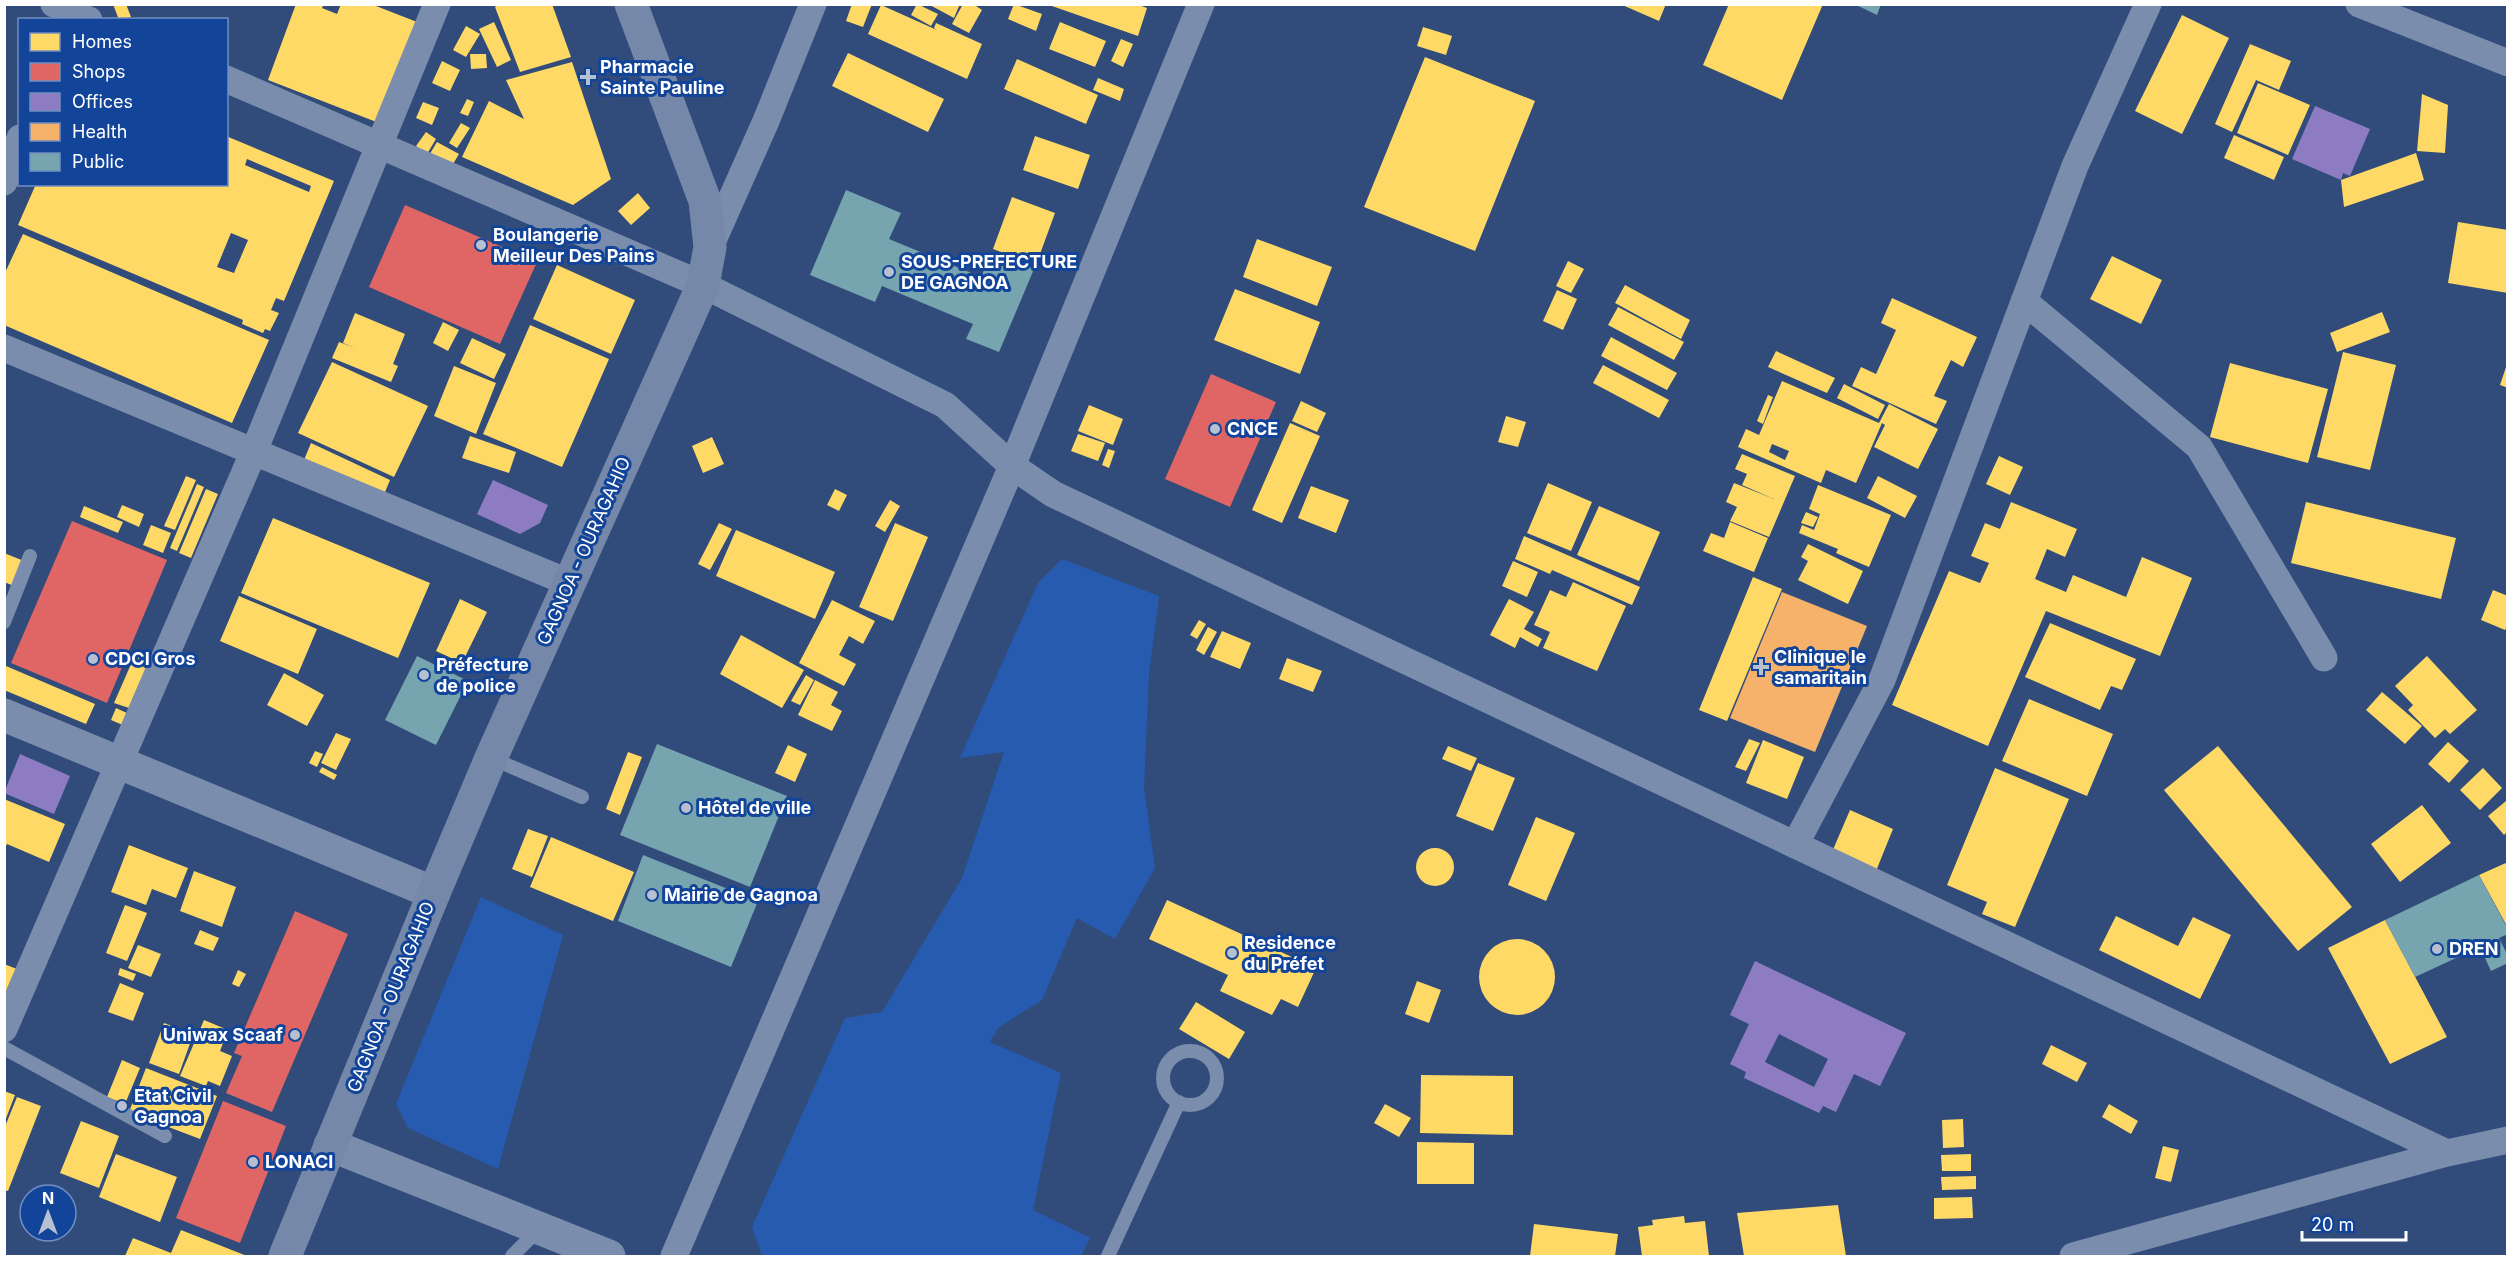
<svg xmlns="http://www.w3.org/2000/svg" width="2512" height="1261" viewBox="0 0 2512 1261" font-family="Inter,sans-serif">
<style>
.green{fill:#275baf}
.homes{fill:#ffd966;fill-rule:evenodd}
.shops{fill:#e06666}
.offices{fill:#8e7cc3;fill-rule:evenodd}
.health{fill:#f6b26b}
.public{fill:#76a5af}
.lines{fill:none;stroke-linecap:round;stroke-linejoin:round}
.service{stroke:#7b8dad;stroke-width:14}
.minor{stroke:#7b8dad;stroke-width:27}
.tertiary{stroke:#7b8dad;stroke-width:33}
.secondary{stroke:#7688a9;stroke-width:33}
.poi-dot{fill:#b7c0d0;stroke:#124499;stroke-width:2}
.labels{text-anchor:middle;stroke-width:6;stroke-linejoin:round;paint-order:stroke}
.poi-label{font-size:18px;font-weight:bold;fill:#fff;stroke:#124499;text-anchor:start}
.street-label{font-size:18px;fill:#fff;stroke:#124499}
</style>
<rect width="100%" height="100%" fill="#314c7a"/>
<path class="green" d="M1062,559L1159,596L1149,674L1144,788L1155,868L1115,939L1077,918L1042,1000L999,1027L990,1042L1061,1073L1033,1210L1090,1238L1081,1256H762L752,1227L845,1018L882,1012L962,878L1004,752L960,758L1038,583Z
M481,897L563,935L498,1169L408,1128L396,1104Z"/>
<path class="homes" d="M113,4H126L131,17L119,20Z
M296,4H324L322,8L337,14L341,4H371L417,22L379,123L268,80Z
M498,4H552L571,57L520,72L495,7Z
M852,4H872L863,27L846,21Z
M917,4L938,14L931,26L911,15Z
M928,4H960L954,18Z
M963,4H973L982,10L969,33L952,24Z
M1014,4L1042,14L1036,31L1008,19Z
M1136,4L1147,8L1138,36L1049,5Z
M1620,4H1666L1659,21Z
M1729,4H1823L1782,100L1703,65Z
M881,5L937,30L934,28L936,23L982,44L967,79L868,34Z
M2182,15L2229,38L2182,134L2135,111Z
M494,22L511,60L497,67L479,29Z
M1060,22L1106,41L1095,67L1049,49Z
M466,26L480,34L466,57L453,50Z
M1423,27L1452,36L1446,55L1417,46Z
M1121,39L1133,44L1123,67L1111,61Z
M2250,44L2291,61L2279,90L2256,80L2232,132L2215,124Z
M848,53L944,99L928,132L832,86Z
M470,54H486L487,68L471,69Z
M1425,57L1535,101L1475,251L1364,207Z
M1017,59L1098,95L1086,124L1004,89Z
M442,61L460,70L450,91L432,83Z
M572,62L611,179L573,205L462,157L489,101L524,119L506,80Z
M1098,78L1124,89L1120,101L1093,90Z
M2258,83L2310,105L2288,155L2237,133Z
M2422,94L2448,105L2445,153L2417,151Z
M467,99L474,102L468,116L460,113Z
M423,102L439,108L432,125L416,118Z
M461,123L470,128L457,148L449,143Z
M426,132L436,139L427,154L416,146Z
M2234,135L2284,157L2274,180L2224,158Z
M226,136L334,181L284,301L276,298L271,310L279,313L270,331L265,329L263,333L242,324L243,320L18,225L36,184H226ZM247,159L311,186L309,192L245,165ZM231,233L248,240L234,273L217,267Z
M1035,136L1090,155L1078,189L1023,170Z
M437,142L459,154L450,169L428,157Z
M2416,153L2424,180L2344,207L2341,180Z
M638,193L650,208L631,225L618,211Z
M1012,197L1055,213L1036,265L993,249Z
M2458,222L2508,230V293L2448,283Z
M23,234L269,340L232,423L4,325V275Z
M1257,239L1332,267L1317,306L1243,277Z
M2112,256L2162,280L2141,324L2090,299Z
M1568,261L1584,269L1571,293L1556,286Z
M557,265L635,300L611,354L533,319Z
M1625,285L1690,320L1681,339L1615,303Z
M1235,289L1320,322L1300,374L1214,340Z
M1557,290L1577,299L1563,330L1543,321Z
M1892,298L1977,337L1963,367L1951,360L1934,396L1947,401L1936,424L1852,386L1861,367L1876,374L1896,330L1881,323Z
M1618,307L1684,342L1674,360L1608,325Z
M2382,312L2390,332L2337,352L2330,333Z
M355,313L405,334L393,364L398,366L391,382L332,358L339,342L355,348L343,343Z
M443,322L459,330L448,351L433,343Z
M530,325L609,359L562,467L483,434Z
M1611,337L1677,373L1667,390L1601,356Z
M472,338L506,354L494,379L460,363Z
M1776,351L1835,378L1827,393L1768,367Z
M2343,352L2396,365L2370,470L2317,457Z
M332,362L428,406L394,477L298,433Z
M2230,363L2328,389L2308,463L2210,437Z
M2507,364H2508V388L2500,385Z
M1603,365L1669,400L1659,418L1593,383Z
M454,366L496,383L476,434L434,416Z
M1782,381L1879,423L1889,404L1938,429L1918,469L1874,447L1885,425L1882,423L1856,483L1826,470L1821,483L1738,447L1746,429L1759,435ZM1772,444L1789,451L1785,460L1769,452Z
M1844,384L1885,405L1878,419L1837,398Z
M1768,395L1773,397L1763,424L1757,421Z
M1301,401L1326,413L1317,432L1292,421Z
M1089,405L1123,419L1113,445L1078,431Z
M1506,416L1526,422L1518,447L1498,442Z
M1290,423L1320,436L1282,523L1252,510Z
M1078,434L1105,443L1098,461L1071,451Z
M470,436L516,452L509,473L462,458Z
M712,437L724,464L703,473L692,446Z
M311,443L390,480L383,497L304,460Z
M1108,449L1115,451L1109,468L1102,465Z
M1742,454L1795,476L1769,537L1730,521L1737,507L1726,502L1734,483L1774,499L1742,485L1747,474L1735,469Z
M1999,456L2023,467L2010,495L1986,484Z
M186,476L196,480L175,530L164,526Z
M1878,476L1917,496L1905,518L1867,498Z
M1548,483L1592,502L1571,551L1527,533Z
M197,484L204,487L177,551L170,548Z
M1818,485L1891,515L1869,567L1836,553L1838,549L1799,533L1802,525L1814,530L1820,514L1809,509Z
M1311,486L1349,500L1336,533L1298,518Z
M206,489L218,494L191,558L179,553Z
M835,489L847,495L839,511L827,505Z
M890,500L900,506L885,532L875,526Z
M2011,502L2077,529L2065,557L2047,549L2035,579L2066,592L2073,575L2126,597L2142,557L2192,578L2160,656L2046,611L1988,746L1892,705L1949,571L1980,583L1989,563L1971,556L1985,523L2000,529Z
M2306,502L2456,538L2441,599L2291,563Z
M122,505L144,514L139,527L117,517Z
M84,506L123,522L118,533L80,517Z
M1599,506L1660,532L1639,581L1577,555Z
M1806,512L1818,517L1813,527L1801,523Z
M273,518L430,583L398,658L241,593Z
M1730,522L1768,538L1754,572L1703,551L1711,533L1724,538Z
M719,523L732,529L710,570L698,564Z
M895,523L928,537L893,621L859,607Z
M151,525L171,533L163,553L143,545Z
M736,530L835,572L815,619L716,576Z
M1524,536L1640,587L1632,605L1552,570L1550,574L1515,559Z
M1808,544L1863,571L1848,604L1798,580L1808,561L1801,557Z
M4,553L24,561L14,586L4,582Z
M1513,561L1538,572L1527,597L1502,586Z
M1753,577L1782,589L1727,721L1699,710Z
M1573,582L1626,606L1597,671L1543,648L1550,632L1534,625L1550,590L1566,597Z
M2493,590L2508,596V624L2505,630L2481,620Z
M239,596L317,629L298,674L220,641Z
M460,599L487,612L462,663L436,651Z
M1509,599L1534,612L1524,629L1542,639L1538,647L1520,637L1515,648L1490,635Z
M832,600L875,621L863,644L849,636L839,655L856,664L844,686L799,663Z
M1199,620L1206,624L1197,639L1190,635Z
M2050,623L2136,659L2122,690L2111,686L2100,710L2025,677Z
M1208,627L1217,632L1204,655L1196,650Z
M1222,631L1251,643L1240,669L1210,657Z
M741,635L804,670L782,708L720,674Z
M135,655L149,661L129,708L114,703Z
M2427,656L2477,710L2450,734L2445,729L2435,738L2408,710L2413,705L2395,686Z
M1287,658L1322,671L1313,692L1279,679Z
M6,666L95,704L86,724L4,690Z
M284,673L324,695L307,726L267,705Z
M806,675L814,680L800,705L791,701Z
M815,680L838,692L831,705L842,711L832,731L798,715Z
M2382,692L2422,726L2405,744L2366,710Z
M2029,699L2113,734L2087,796L2002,761Z
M116,708L129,714L125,726L111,720Z
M336,733L351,739L336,770L321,763Z
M1749,739L1760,743L1746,771L1735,767Z
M1763,740L1804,757L1787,799L1746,783Z
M2448,742L2469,761L2449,783L2428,764Z
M788,745L807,754L795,782L775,773Z
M1448,746L1477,758L1471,771L1442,759Z
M2218,746L2352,907L2298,951L2164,790Z
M315,751L323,754L317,767L309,763Z
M628,752L642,757L620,815L606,809Z
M1478,763L1515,778L1493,831L1456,816Z
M322,767L337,775L334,780L319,772Z
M1995,768L2069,799L2015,927L1982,914L1987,902L1947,885Z
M2483,768L2502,788L2480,810L2460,790Z
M4,799L65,824L49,862L7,844L4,850Z
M2506,801L2508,831L2504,835L2488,816Z
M2422,805L2451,843L2400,882L2371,844Z
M1850,810L1893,829L1876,871L1832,852Z
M1536,817L1575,833L1546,901L1508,885Z
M528,829L548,836L532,877L512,869Z
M551,837L634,872L613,921L530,887Z
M129,845L188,868L176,898L152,889L146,905L111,892Z
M1416 867a19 19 0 1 1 38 0a19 19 0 1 1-38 0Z
M2508,862V928L2479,875Z
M194,871L236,887L222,927L180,911Z
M1167,900L1316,968L1298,1007L1281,999L1272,1015L1220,991L1228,975L1149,939Z
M125,905L147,913L127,961L106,953Z
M2116,916L2178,946L2193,917L2231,935L2200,999L2099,950Z
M2385,920L2447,1037L2390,1064L2328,948Z
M200,930L219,938L213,951L194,944Z
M1479 977a38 38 0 1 1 76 0a38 38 0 1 1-76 0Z
M138,945L161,954L151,977L128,968Z
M4,964L22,971L4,1013Z
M120,968L136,974L133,981L118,975Z
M238,970L246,974L239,987L232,984Z
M1417,981L1441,990L1429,1023L1405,1014Z
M120,983L144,993L133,1021L108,1012Z
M1196,1002L1245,1032L1229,1059L1179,1029Z
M204,1020L228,1030L220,1051L232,1056L220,1086L208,1081L206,1086L180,1076Z
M164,1023L180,1029L178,1033L192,1038L179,1074L149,1063Z
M2051,1045L2087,1063L2077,1082L2042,1064Z
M122,1060L140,1068L125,1104L107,1097Z
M146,1068L217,1096L200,1139L129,1112Z
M1421,1075L1513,1076V1135L1420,1133Z
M4,1091L15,1095L5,1121H4Z
M17,1097L41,1106L8,1191L4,1190V1129Z
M1385,1104L1411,1118L1399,1137L1374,1123Z
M2109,1104L2138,1121L2131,1134L2102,1117Z
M1963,1119L1964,1147L1943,1148L1942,1120Z
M81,1121L119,1136L99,1188L60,1173Z
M1417,1142L1474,1143V1184H1417Z
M2163,1146L2179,1150L2171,1182L2155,1178Z
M116,1154L177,1177L160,1222L99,1197Z
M1971,1154V1171H1942L1941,1155Z
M1976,1176V1189L1942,1190L1941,1177Z
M1972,1197L1973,1218L1934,1219V1198Z
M1838,1205L1846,1256H1744L1737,1213Z
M1684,1216L1685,1223L1705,1221L1709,1256H1642L1638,1227L1653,1225L1652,1220Z
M1534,1224L1618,1234L1615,1256H1530Z
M181,1230L247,1256H125L133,1238L171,1253Z"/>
<path class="shops" d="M405,205L537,262L500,344L369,287Z
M1211,374L1276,402L1230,507L1165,479Z
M72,521L167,560L107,703L11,663Z
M295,911L348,934L272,1112L226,1093L242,1056L234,1053Z
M223,1101L286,1126L240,1243L176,1218Z"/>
<path class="offices" d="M2315,106L2370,129L2350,176L2343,173L2341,180L2292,159Z
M493,480L548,505L540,523L520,534L477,514Z
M20,754L70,776L54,814L4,793Z
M1755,961L1906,1033L1880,1086L1854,1074L1836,1112L1823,1106L1819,1113L1744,1078L1746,1072L1730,1064L1749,1024L1730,1015ZM1779,1034L1828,1059L1814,1087L1765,1062Z"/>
<path class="health" d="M1782,592L1867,626L1815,752L1730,718Z"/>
<path class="public" d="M1854,4H1881L1877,15Z
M846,190L901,213L889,239L981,277L992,252L1034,269L999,352L966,339L973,324L882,286L875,302L810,275Z
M417,656L468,681L436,745L385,720Z
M657,744L787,796L750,887L620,835Z
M643,855L758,901L731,967L618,921Z
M2479,875L2508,929V934L2499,938L2508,956V963L2491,971L2480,947L2415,977L2385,920Z"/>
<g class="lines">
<path class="service" d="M4,622L30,556
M491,758L582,797
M4,1048L165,1136
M1163 1078a27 27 0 1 1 54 0a27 27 0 1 1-54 0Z
M512,1256L539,1229
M1108,1256L1179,1102"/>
<path class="minor" d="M54,4L89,20
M2359,4L2508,63
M226,79L703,285L945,405L1012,466L1053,494L2447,1153
M4,182L20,138
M710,247L766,121L813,4
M2024,301L2199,447L2324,658
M4,348L570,583
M1795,845L1882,680L2075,166L2148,4
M4,1029L254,451L437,4
M674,1256L1012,466L1201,4
M2073,1256L2447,1153L2508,1140"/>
<path class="tertiary" d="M4,715L434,893
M330,1145L609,1256"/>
<path class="secondary" d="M285,1256L434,893L491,758L703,285L710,247L705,201L631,4"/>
</g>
<g class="poi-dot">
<path d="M585 68h6v6h6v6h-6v6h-6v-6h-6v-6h6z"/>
<circle cx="481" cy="245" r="6"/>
<circle cx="889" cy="272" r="6"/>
<circle cx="1215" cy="429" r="6"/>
<circle cx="93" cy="659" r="6"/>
<path d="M1758 658h6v6h6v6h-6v6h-6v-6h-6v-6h6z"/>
<circle cx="424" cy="675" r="6"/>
<circle cx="686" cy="808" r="6"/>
<circle cx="652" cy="895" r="6"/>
<circle cx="2437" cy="949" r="6"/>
<circle cx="1232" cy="953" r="6"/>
<circle cx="295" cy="1035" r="6"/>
<circle cx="122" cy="1106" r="6"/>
<circle cx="253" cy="1162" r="6"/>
</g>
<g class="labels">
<g class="poi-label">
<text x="600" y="73">Pharmacie<tspan x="600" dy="21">Sainte Pauline</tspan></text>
<text x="493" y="241">Boulangerie<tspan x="493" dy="21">Meilleur Des Pains</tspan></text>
<text x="901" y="268">SOUS-PREFECTURE<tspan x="901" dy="21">DE GAGNOA</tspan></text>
<text x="1227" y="435">CNCE</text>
<text x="1774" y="663">Clinique le<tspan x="1774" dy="21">samaritain</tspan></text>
<text x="105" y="665">CDCI Gros</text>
<text x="436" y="671">Préfecture<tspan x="436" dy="21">de police</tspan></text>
<text x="698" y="814">Hôtel de ville</text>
<text x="664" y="901">Mairie de Gagnoa</text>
<text x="1244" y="949">Residence<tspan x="1244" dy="21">du Préfet</tspan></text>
<text x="2449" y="955">DREN</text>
<text x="283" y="1041" text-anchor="end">Uniwax Scaaf</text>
<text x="134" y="1102">Etat Civil<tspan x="134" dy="21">Gagnoa</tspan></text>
<text x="265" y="1168">LONACI</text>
</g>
<g class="street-label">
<text transform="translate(584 551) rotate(-66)" y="6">GAGNOA - OURAGAHIO</text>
<text transform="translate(391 997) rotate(-68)" y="6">GAGNOA - OURAGAHIO</text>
</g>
</g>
<rect width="2512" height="1261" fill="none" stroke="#ffffff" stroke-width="12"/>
<rect x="18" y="18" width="210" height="168" fill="#124499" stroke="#718fc2" stroke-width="1.5"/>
<rect x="30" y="33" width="30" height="18" fill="#ffd966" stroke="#718fc2" stroke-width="1.5"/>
<text x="72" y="48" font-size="18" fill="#ffffff">Homes</text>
<rect x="30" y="63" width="30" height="18" fill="#e06666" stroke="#718fc2" stroke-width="1.5"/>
<text x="72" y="78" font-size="18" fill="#ffffff">Shops</text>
<rect x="30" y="93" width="30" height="18" fill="#8e7cc3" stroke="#718fc2" stroke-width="1.5"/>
<text x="72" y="108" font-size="18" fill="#ffffff">Offices</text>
<rect x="30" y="123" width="30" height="18" fill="#f6b26b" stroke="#718fc2" stroke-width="1.5"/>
<text x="72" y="138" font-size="18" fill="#ffffff">Health</text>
<rect x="30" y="153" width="30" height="18" fill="#76a5af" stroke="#718fc2" stroke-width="1.5"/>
<text x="72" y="168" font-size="18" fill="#ffffff">Public</text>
<g transform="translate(48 1213)"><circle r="28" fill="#124499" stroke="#718fc2" stroke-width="1.5"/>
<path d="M0-4.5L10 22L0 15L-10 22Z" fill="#b7c0d0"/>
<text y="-9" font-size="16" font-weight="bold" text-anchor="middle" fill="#ffffff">N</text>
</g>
<path d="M2302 1231v9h104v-9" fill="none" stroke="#ffffff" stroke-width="3"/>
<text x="2311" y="1231" font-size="18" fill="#ffffff" stroke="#124499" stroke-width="4.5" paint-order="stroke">20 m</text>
</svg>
